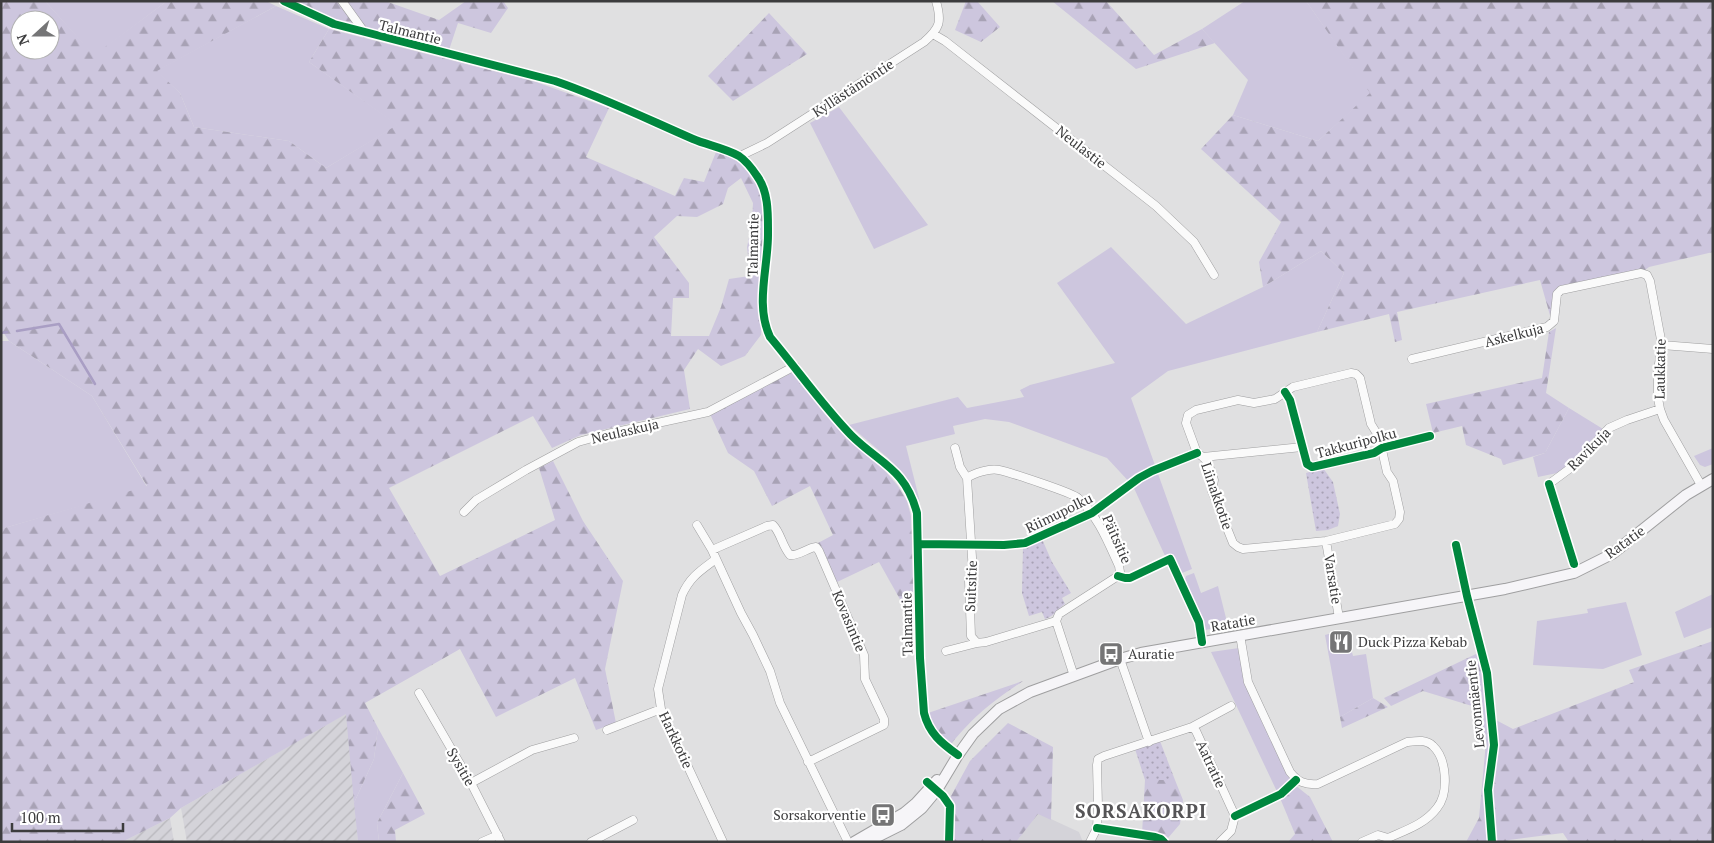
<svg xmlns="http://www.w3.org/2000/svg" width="1714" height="843" viewBox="0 0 1714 843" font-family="'PT Serif',serif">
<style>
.built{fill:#d4d3d9}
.industrial{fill:url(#industrial-furrows)}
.grass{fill:#cdc6de}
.forest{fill:url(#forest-firs);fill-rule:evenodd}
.park{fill:url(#park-dots)}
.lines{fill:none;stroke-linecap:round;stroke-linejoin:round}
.stream{stroke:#a99ec4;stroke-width:2.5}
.street-casing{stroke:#9f9fa0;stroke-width:9}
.secondary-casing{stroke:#9f9fa0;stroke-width:12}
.street{stroke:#fafafa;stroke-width:8}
.secondary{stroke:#f6f5f8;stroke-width:10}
.cycleway-casing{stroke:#fff;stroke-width:11}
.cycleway{stroke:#00873e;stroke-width:8}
.labels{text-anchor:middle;stroke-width:4.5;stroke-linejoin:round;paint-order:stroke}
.street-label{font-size:14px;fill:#3c3c3d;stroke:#fff}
.poi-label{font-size:14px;fill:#3c3c3d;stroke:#fff;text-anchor:start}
.district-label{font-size:19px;font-weight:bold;letter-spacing:1px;fill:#555456;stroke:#fff}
</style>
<defs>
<pattern id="industrial-furrows" width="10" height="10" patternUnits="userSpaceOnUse" patternTransform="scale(1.25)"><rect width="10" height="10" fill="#d4d3d9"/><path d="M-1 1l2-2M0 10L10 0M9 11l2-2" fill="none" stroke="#b7b6bb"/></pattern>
<pattern id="forest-firs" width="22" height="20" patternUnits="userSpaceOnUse" patternTransform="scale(1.25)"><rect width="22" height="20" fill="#cdc6de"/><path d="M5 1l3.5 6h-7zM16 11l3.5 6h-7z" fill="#a8a2b5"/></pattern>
<pattern id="park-dots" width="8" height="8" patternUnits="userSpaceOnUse" patternTransform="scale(1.25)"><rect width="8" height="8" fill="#cdc6de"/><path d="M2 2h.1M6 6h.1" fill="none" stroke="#a8a2b5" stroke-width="1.8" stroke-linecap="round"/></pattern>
</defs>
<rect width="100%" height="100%" fill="#e0e0e1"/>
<path class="built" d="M1038,813L1079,832L1083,842H1016Z"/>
<path class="industrial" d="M347,713L358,842H187L181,808Z
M170,818L174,842H122Z"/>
<path class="grass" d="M45,1H167L94,56Z
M1245,1H1306L1371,93L1318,141L1233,115L1248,80L1202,29Z
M276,6L329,29L309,62L398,125L326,168L289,141L194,127L180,93L156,71Z
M839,107L928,225L874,249L810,123Z
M1111,247L1186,324L1263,287L1321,251L1344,273L1317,332L1168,371L1131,398L1192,569L1182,573L1179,571L1172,556L1166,558L1133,486L1107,458L1009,422L985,419L953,426L955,434L906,446L920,502L904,475L888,458L849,425L958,397L967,408L1024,397L1020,390L1030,385L1115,363L1057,283Z
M1,341H9L92,396L147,487L1,529Z
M1569,408L1603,429L1574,462L1562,472L1538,477L1533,457L1545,453Z
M1713,448V464L1705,467L1700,465L1694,456Z
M1194,573L1201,593L1218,586L1228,626L1205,630L1201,618L1184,583L1186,576Z
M1713,594V627L1684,638L1675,612Z
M1626,602L1642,655L1603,669L1533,665L1537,621L1588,613L1587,609Z
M1332,633L1335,650L1347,648V653L1352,652L1353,656L1366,654L1373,698L1340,717L1325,635Z
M1239,648L1287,774L1295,785L1280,798L1211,652Z
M378,728L403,773L377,823L379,842H358L354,803L374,759Z"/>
<path class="forest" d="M1,1H45L94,55L167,1H266L276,6L157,71L180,93L194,127L289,141L326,168L397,125L309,62L329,29L536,82L609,108L586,157L675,196L684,178L704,182L716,152L738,160L754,178L761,189L764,223L762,261L749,263L747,247L752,224L753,203L741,178L728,188L723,204L697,217L677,216L654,237L689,283V298H673L671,336H709L721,307L729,279L763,274L761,335L745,356L721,366L698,349L684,370L690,409L581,435L552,448L533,416L389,488L440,576L555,520L539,468L553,461L583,521L623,581L605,669L616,723L596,730L575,678L496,717L460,649L365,703L378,728L374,759L354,803L346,714L181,808L170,818L122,842H1V529L147,486L92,396L9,341L1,329ZM20,20H50V50H20Z
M295,1H385L439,20L466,1H503L508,8L491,33L458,23L449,50L335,21Z
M966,1H977L1000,27L981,42L955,30Z
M1052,1H1106L1154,55L1202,29L1215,43L1136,69Z
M1306,1H1713V252L1649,267L1641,273L1557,290L1551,319L1540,280L1397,312L1402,340L1395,342L1389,314L1317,332L1344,273L1321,251L1263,287L1259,262L1281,222L1201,149L1233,115L1318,141L1370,93Z
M769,13L807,54L733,101L708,76Z
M1556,328L1546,393L1569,408L1545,453L1503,465L1501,459L1466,445L1462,426L1433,433L1426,404L1542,378L1549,332Z
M793,372L846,438L880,465L898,486L907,501L911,516L915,626L879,562L837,582L818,543L833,535L810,486L772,506L754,471L728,453L710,414Z
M1713,641V842H1569L1563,833L1509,840L1506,842H1494L1490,790L1494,719L1513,729L1634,682L1629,670Z
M1478,653C1498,713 1491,780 1490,842H1466L1479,818L1486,742L1472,706L1423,691L1391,706L1384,698Z
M1023,681C993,701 975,715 952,743L950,744C936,734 934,728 928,713Z
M1373,698L1388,707L1342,728L1340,717Z
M1008,723L1053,747L1051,820L1038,814L1016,842H947L945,807L970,761Z
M403,773L425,814L395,830L396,842H379L377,823Z
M1145,780H1175L1183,800L1180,824L1168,838L1142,834Z
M1295,785L1310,797L1333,842H1288L1295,834L1280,798Z"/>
<path class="park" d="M1323,468L1333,482L1340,514L1338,526L1328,530L1316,531L1306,473Z
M1042,539L1052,562L1071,593L1062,598L1065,604C1057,609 1055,616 1045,619L1042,612L1029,616L1022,593L1023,547Z
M1160,741L1175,780H1145L1135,749Z"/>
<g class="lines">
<path class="stream" d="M17,331L59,324L95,384
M1,333L7,332"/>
<defs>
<path id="street" d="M284,1L334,24L555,81C602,97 647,119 693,139C707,145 725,148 739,156C745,160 753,170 757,176C769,192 768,215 768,235C768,268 755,305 770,337C797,369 822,405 851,435C880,464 905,468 917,513L920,658L924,713C929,733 941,743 958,755
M342,1L365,33
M933,34L945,41L1156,206L1194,242L1214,275
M740,156L767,143L924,42C940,28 942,22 936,1
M1662,345L1713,349
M1412,359L1547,327L1554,321L1557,294L1561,290L1641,273L1647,275L1650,281L1662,345L1658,370V398L1660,409L1664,420L1701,485
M1351,373L1356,374L1360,378L1371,424L1379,437L1387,472L1393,481L1400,512L1399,519L1395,524L1326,541L1243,549L1238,547L1233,543L1212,491L1214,480L1208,463L1203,457L1197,453L1186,423L1188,415L1196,410L1238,400L1254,403L1275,399L1293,387Z
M955,448L960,467L967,478L973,573L969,581L971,636L977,643L986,642L1056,621
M1203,457L1302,447
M967,478C974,473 990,468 999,470C1009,472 1073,493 1078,498C1098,516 1108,542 1119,566L1120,572L1118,576L1059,614L1056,621
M1549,484L1576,464L1609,428L1627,420L1660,409
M464,512L476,500L526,470L578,442L607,434L708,412L795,366
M697,525L712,550L741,613L753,635L770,671L780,703L848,842
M1326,541L1339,618
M712,550L767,526L773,525C781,533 782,546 790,555C799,556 807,548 816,547L819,551L864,655L865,679L884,719V725L808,762
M716,559C700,571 690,577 682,595L658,689L661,709L723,842
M1467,596L1487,673L1494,745L1488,790L1492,842
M1056,621L1074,676
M1240,635L1248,682L1290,772C1298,782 1305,785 1318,784L1407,742C1416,741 1426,739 1433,746C1447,759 1449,793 1437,808C1425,824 1406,830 1388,838L1378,835L1362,842
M946,651L977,643
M1120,659L1149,742
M419,693L471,783L501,842
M1192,727L1231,706
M607,730L661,709
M471,783L532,750L574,738
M482,842L498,835
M591,842L633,820
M1090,842L1097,828L1098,806L1097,765L1098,759L1104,756L1192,727L1196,731L1235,816L1231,831L1220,842"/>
<path id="secondary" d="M854,842L904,813L916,803L937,780
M867,842L901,825L922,808L937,790L958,755L973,734L999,709L1030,692L1120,659L1141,653L1505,589L1574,573L1612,554L1686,495L1713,479"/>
</defs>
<use href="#street" class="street-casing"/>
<use href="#secondary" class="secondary-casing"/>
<use href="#street" class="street"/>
<use href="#secondary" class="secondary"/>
<defs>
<path id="cycleway" d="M284,1L334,24L555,81C602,97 647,119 693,139C707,145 725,148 739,156C745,160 753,170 757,176C769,192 768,215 768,235C768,268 755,305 770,337C797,369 822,405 851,435C880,464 905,468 917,513L920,658L924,713C929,733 941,743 958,755
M1285,392L1290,400L1307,464L1312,467L1374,453L1382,448L1430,436
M1549,484L1574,564
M918,544L1004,545L1025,543L1092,513L1139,478L1152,471L1197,453
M1456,545L1467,596L1487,673L1494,745L1488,790L1492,842
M1118,576L1125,578H1130L1170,559L1199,622L1202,642
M927,782L943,796L950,806L949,842
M1235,816L1281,794L1296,780
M1097,828L1155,837L1161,839L1164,842"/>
</defs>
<use href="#cycleway" class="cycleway-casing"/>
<use href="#cycleway" class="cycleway"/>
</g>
<defs>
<symbol id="restaurant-square" viewBox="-11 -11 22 22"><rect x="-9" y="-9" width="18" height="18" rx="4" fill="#757576" stroke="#fff"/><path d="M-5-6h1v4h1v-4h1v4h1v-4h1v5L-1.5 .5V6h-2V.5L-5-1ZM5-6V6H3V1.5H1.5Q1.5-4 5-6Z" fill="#fff"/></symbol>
<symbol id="bus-square" viewBox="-11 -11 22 22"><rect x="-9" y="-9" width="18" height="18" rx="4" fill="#757576" stroke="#fff"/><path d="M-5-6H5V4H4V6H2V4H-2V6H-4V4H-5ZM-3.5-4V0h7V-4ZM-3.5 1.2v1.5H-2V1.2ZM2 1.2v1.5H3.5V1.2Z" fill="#fff"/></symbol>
</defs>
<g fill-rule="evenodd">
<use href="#restaurant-square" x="1327" y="628" width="28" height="28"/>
<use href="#bus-square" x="1097" y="640" width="28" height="28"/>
<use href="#bus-square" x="869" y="801" width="28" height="28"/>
</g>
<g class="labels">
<g class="street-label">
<text transform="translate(410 32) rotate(14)" y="5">Talmantie</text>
<text transform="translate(853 88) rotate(-33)" y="5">Kyllästämöntie</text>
<text transform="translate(1081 147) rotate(38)" y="5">Neulastie</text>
<text transform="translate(753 245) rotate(-89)" y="5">Talmantie</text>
<text transform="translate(1514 335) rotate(-14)" y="5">Askelkuja</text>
<text transform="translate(1660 369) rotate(-89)" y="5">Laukkatie</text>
<text transform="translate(625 431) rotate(-13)" y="5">Neulaskuja</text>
<text transform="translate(1356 443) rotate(-15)" y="5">Takkuripolku</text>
<text transform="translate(1589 449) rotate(-45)" y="5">Ravikuja</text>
<text transform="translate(1217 496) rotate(71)" y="5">Liinakkotie</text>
<text transform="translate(1059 513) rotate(-26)" y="5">Riimupolku</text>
<text transform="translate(1117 539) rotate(66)" y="5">Päitsitie</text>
<text transform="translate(1625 542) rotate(-36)" y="5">Ratatie</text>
<text transform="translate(1333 579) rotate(81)" y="5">Varsatie</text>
<text transform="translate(971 586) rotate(-88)" y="5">Suitsitie</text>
<text transform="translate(849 621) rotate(67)" y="5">Kovasintie</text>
<text transform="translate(1233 623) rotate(-10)" y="5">Ratatie</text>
<text transform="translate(907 624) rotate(-91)" y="5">Talmantie</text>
<text transform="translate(1475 704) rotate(-96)" y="5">Levonmäentie</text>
<text transform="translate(676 740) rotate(65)" y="5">Harkkotie</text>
<text transform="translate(1211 764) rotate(65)" y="5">Aatratie</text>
<text transform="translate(461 767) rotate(60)" y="5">Sysitie</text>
</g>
<g class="poi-label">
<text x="1358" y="647">Duck Pizza Kebab</text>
<text x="1128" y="659">Auratie</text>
<text x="866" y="820" text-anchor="end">Sorsakorventie</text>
</g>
<g class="district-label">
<text x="1141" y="818">SORSAKORPI</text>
</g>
</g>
<rect width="1714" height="843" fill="none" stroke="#3c3c3d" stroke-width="5"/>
<g transform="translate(35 35) rotate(249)"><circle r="24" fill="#ffffff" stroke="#b1b1b1"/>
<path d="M0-4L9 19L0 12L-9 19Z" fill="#757576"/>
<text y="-8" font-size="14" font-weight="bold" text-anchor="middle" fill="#3c3c3d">N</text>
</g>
<path d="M12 823v8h111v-8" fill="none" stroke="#3c3c3d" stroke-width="2.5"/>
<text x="20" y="823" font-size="15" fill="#3c3c3d" stroke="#ffffff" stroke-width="4" paint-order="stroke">100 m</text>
</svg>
